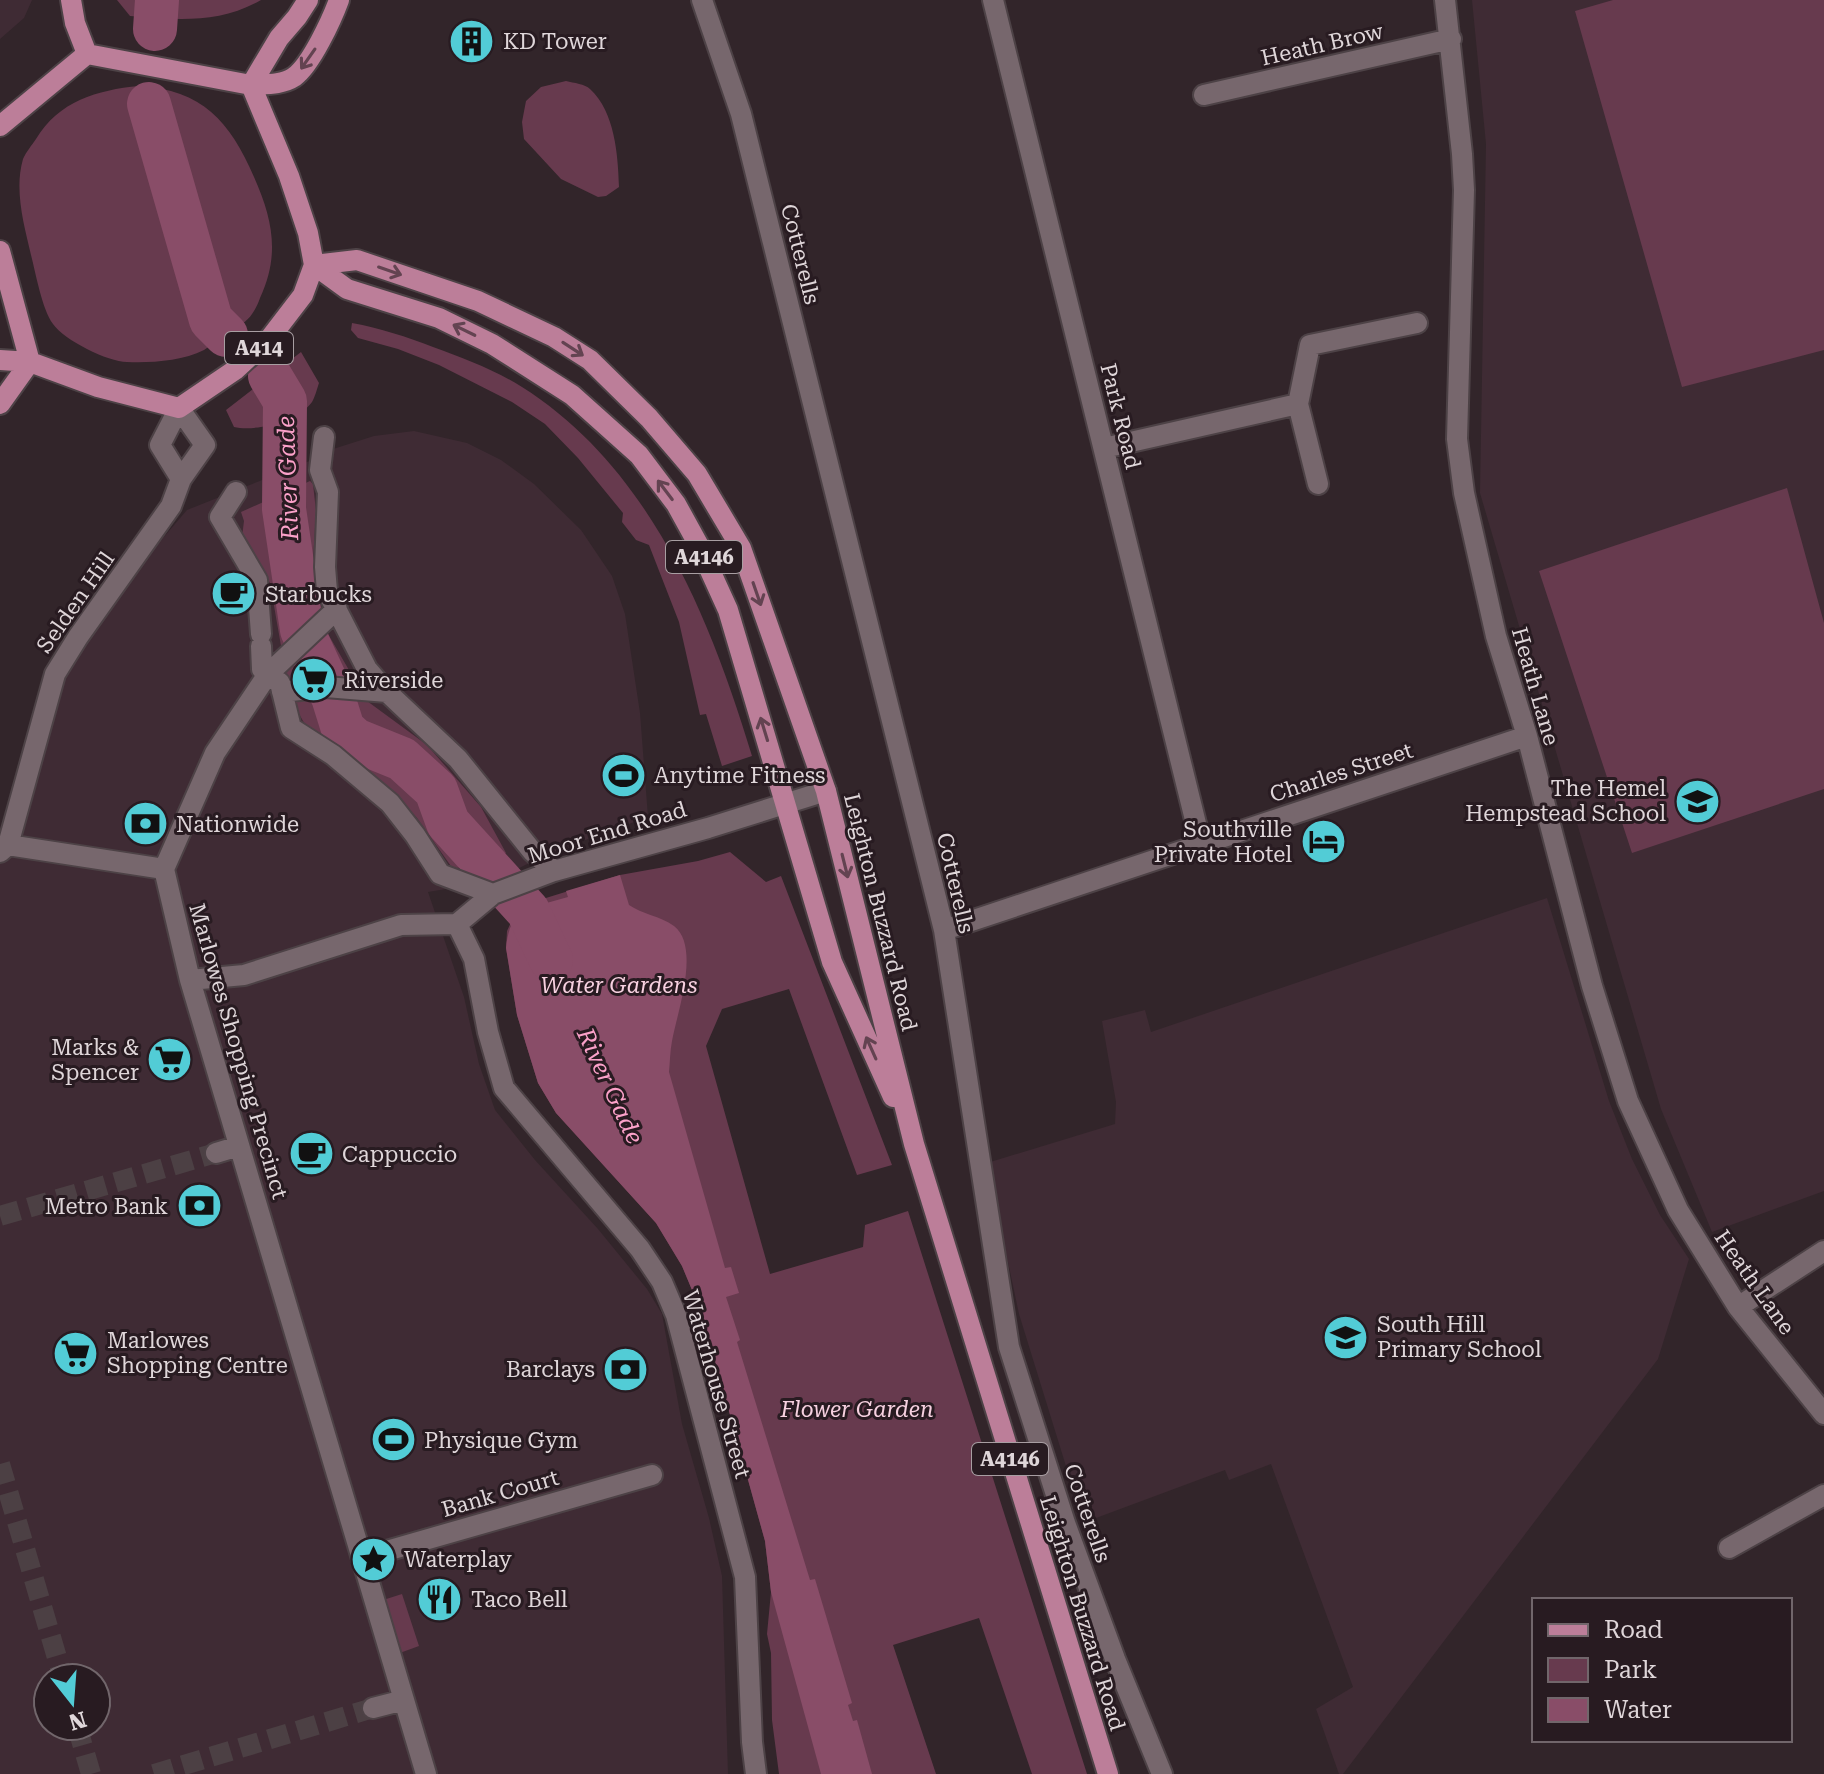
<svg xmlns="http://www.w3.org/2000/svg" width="1824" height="1774" viewBox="0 0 1824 1774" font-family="'Roboto Serif',serif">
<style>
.built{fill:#3f2b34;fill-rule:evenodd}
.green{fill:#673a4e}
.water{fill:#894d68}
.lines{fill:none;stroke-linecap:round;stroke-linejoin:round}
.river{stroke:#894d68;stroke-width:44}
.minor-tunnel{stroke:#4c4044;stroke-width:20;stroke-dasharray:20 10;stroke-linecap:butt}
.minor-casing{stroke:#4d4246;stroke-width:24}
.major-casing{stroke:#4d4246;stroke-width:24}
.minor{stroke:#77676d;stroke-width:20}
.major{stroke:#bc7e99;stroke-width:20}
.oneway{stroke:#634351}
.labels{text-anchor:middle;stroke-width:6;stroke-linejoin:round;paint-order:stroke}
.shield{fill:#281b21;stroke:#a89ea2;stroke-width:2}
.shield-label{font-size:20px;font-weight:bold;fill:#dfd6d9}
.poi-label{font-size:22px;fill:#dfd6d9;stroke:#281b21;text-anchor:start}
.street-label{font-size:22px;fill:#dfd6d9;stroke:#281b21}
.park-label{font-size:22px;font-style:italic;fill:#f7d1e0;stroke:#281b21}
.water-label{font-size:24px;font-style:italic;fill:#fba1c9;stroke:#281b21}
</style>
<rect width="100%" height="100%" fill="#32252a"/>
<path class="built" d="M0,0H32L24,18L0,39Z
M1472,0H1824V1191L1712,1232L1661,1109L1480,493L1486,144Z
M414,431L467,443L501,460L534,484L581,530L612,576L625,614L640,713L648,817L547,854L494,881L428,892L464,997L479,1064L495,1110L535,1160L598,1229L647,1289L662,1314L682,1424L709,1518L722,1576L728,1774H0V852L78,637L187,510L312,460L330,450L374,436ZM48,1678H96V1726H48Z
M1547,898L1609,1101L1632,1159L1660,1215L1689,1259L1658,1359L1343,1774H1339L1316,1709L1353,1687L1271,1464L1229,1480L1225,1470L1096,1518H1082L1019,1314L987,1163L1115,1124L1116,1102L1102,1021L1145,1010L1151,1032Z"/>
<path class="green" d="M117,0H261C219,24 177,20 130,16Z
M1613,0H1824V350L1682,387L1575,11Z
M566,81C574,83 585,84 590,89C615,112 618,155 619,187L606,196L598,197L561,179L524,139L522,122L526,101L541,87Z
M139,86C202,90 230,121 254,177C273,220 280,255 260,298C257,307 251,318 243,323C240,325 235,325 232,327C222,334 214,344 204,350C182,361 151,363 127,362C108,362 64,340 53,324C42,309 36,274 31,255C24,225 14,190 23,159C26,152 32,145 36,139C59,101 97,90 139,86Z
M352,323C380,328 407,337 433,347C463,358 495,370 522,387C650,468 710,617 752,756L722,766L706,714L700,715L679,622L649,545L636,540L622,522L623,513L578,458L545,424L512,402L439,365L398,349L358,338L351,330Z
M301,352L319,383C317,389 315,397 312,402C299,421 256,432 234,427L226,410Z
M310,481L313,484L316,511L311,595L328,634L367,701L427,745L481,807L506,853L501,857L453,869L417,818L393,792L337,746L310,731L303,721L293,703L287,680L270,583L242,537L244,521L241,512Z
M1787,488L1824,623V789L1632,853L1539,571Z
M730,852L766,882L781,876L892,1165L857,1175L789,989L722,1009L706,1046L770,1274L863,1247L865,1225L908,1211L1087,1774H1032L979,1618L893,1645L936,1774H779L772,1720L771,1653L767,1634L771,1592L765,1541L702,1314L682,1266L656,1223L556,1113L538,1083L517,1015L506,948L507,931L513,918L533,902L620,875L698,861Z
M402,1594L419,1646L397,1654L380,1601Z"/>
<path class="water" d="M620,875L629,905C642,914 660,916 674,926C701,947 677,1013 672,1041C670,1051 670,1062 669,1072L725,1268L731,1267L739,1293L726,1297L740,1340L737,1342L810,1580L815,1579L852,1703L848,1705L853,1721L857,1720L872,1774H821L771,1592L765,1541L702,1314L682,1266L656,1223L556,1113L538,1083L517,1015L506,948C508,924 518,906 541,899L543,904L568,897L566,891Z"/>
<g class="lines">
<path class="river" d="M155,29L157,0
M149,104L211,320L226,335
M270,376L285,401L284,509L302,630L333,697L343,729L355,740L402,759L436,790L448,823L528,911L551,960"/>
<path class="minor-tunnel" d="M0,1216L216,1153
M0,1464L63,1678
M77,1726L91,1774
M154,1774L373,1708"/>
<defs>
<path id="minor" d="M702,0L741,114L944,930L1009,1347L1065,1523L1115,1659L1162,1774
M993,0L1201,844
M1445,0L1462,154L1464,190L1457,439L1464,493L1496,636L1527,736L1592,986L1628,1101L1678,1210L1738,1307L1824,1414
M1204,95L1451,39
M1298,404L1318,484
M324,437L320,470L328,492L325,567L327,591L367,669L387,692L458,759L532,851L554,871
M1104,448L1298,404L1310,345L1417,323
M236,492L220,517L257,580L261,634
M261,646L262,669L268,674L337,609
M282,692L326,687L387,692
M8,845L164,869
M0,852L8,845L55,674L78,637L171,506L181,479L205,445L179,408L160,445L181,479
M457,924L474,959L488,1032L504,1088L640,1249L662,1282L676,1315L745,1577L752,1742L756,1774
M457,924L493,894L554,871L708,828L826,791
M944,930L1527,736
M190,980L244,975L401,925L457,924
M216,1153L239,1146
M1738,1307L1824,1251
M1729,1548L1824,1495
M362,1558L652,1475
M373,1708L404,1700
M426,1774L190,980L164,869L215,753L268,674L280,683L291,728L333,755L390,803L415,835L440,874L493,894"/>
<path id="major" d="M71,0L75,23L87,54
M87,54L251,85C265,84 282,85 294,77C311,65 332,19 339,0
M251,85L279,38L297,17L308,0
M0,126L87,54
M0,251L30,362
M314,265L357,260L478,301L554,337L590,360L649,418L697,474L741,548L826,791L914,1144L1108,1774
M314,265L347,289L439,318L492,344L572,395L639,455L676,504L698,544L728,610L832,962L893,1097
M0,360L30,362L98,387L179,408L235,370L270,338L303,295L314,265L308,233L289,176L251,85
M0,404L30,362"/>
</defs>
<use href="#minor" class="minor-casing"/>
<use href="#major" class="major-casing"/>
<use href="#minor" class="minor"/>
<use href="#major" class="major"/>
</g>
<defs><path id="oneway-shaft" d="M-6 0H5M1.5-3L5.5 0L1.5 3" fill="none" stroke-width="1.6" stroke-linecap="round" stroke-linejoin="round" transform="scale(2)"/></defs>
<g class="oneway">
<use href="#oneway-shaft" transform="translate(308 59) rotate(125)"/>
<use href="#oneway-shaft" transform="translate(390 271) rotate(19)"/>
<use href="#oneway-shaft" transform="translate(464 330) rotate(-154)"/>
<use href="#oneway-shaft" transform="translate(573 349) rotate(33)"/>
<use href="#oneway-shaft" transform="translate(665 490) rotate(-127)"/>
<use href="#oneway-shaft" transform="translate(757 594) rotate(71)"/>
<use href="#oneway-shaft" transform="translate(764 729) rotate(-107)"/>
<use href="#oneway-shaft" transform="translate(845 866) rotate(76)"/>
<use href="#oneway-shaft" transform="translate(871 1048) rotate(-114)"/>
</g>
<defs>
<symbol id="building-disc" viewBox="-11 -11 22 22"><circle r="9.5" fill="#52ccd6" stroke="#281b21"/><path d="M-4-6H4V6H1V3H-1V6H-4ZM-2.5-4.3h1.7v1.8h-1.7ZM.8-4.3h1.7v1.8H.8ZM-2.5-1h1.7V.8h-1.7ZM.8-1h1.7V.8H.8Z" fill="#111"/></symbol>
<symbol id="cafe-disc" viewBox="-11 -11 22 22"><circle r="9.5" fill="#52ccd6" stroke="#281b21"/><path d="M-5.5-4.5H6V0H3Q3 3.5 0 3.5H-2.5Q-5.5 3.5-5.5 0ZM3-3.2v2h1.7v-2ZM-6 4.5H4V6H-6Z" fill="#111"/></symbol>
<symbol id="supermarket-disc" viewBox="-11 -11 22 22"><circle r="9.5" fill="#52ccd6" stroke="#281b21"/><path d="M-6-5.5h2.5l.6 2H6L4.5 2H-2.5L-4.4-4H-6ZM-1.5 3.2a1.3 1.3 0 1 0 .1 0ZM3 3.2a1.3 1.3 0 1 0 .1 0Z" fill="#111"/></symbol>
<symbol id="stadium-disc" viewBox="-11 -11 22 22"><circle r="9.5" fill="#52ccd6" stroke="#281b21"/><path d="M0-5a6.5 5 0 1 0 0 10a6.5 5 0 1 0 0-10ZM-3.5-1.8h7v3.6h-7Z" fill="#111"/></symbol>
<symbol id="school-disc" viewBox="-11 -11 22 22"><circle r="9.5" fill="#52ccd6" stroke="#281b21"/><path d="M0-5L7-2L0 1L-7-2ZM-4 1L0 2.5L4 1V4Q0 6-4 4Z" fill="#111"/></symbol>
<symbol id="bank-disc" viewBox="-11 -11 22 22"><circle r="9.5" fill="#52ccd6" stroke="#281b21"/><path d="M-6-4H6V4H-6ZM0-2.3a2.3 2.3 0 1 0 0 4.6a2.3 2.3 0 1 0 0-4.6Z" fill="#111"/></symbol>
<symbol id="hotel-disc" viewBox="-11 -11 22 22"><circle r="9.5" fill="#52ccd6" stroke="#281b21"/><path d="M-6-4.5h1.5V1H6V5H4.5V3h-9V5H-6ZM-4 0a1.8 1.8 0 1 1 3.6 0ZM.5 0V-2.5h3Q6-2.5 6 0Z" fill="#111"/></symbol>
<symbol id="sight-disc" viewBox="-11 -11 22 22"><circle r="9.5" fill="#52ccd6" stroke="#281b21"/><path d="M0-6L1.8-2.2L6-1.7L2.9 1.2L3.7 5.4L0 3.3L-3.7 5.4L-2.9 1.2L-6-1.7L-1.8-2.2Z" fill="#111"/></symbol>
<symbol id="restaurant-disc" viewBox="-11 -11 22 22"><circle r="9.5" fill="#52ccd6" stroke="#281b21"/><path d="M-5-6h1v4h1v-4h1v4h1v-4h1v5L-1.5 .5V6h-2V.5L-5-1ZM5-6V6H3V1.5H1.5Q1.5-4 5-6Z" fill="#111"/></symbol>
</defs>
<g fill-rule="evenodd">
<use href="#building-disc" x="446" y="16" width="51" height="51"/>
<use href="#cafe-disc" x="208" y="568" width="51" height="51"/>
<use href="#supermarket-disc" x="288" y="654" width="51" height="51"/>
<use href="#stadium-disc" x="598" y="750" width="51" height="51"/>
<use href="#school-disc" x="1672" y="776" width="51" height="51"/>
<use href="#bank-disc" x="120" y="798" width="51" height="51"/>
<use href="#hotel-disc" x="1298" y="816" width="51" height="51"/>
<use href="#supermarket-disc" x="144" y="1034" width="51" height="51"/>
<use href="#cafe-disc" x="286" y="1128" width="51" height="51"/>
<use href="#bank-disc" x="174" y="1180" width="51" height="51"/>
<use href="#school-disc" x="1320" y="1312" width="51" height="51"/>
<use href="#supermarket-disc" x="50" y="1328" width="51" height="51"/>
<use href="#bank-disc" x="600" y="1344" width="51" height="51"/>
<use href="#stadium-disc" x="368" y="1414" width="51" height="51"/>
<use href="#sight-disc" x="348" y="1534" width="51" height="51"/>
<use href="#restaurant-disc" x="414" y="1574" width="51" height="51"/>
</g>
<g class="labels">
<g class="shield">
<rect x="225" y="332" width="68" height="32" rx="6"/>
<rect x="666" y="541" width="76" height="32" rx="6"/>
<rect x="972" y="1443" width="76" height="32" rx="6"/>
</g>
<g class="shield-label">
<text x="259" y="355">A414</text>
<text x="704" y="564">A4146</text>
<text x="1010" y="1466">A4146</text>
</g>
<g class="poi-label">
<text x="503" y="49">KD Tower</text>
<text x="265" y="602">Starbucks</text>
<text x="344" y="688">Riverside</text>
<text x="654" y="783">Anytime Fitness</text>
<text x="1666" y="796" text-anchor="end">The Hemel<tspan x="1666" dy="25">Hempstead School</tspan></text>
<text x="176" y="832">Nationwide</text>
<text x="1292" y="837" text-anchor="end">Southville<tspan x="1292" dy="25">Private Hotel</tspan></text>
<text x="139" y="1055" text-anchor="end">Marks &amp;<tspan x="139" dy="25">Spencer</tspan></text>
<text x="342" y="1162">Cappuccio</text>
<text x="168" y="1214" text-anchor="end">Metro Bank</text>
<text x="1377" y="1332">South Hill<tspan x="1377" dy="25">Primary School</tspan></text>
<text x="107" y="1348">Marlowes<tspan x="107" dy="25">Shopping Centre</tspan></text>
<text x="595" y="1377" text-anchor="end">Barclays</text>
<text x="424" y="1448">Physique Gym</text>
<text x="404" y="1567">Waterplay</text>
<text x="471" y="1607">Taco Bell</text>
</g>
<g class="street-label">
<text transform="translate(1322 44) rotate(-13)" y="8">Heath Brow</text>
<text transform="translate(801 254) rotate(76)" y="8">Cotterells</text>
<text transform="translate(1121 416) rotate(76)" y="8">Park Road</text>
<text transform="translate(75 602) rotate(-55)" y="8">Selden Hill</text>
<text transform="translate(1536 686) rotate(74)" y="8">Heath Lane</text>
<text transform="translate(1341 772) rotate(-18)" y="8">Charles Street</text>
<text transform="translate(607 832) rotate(-17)" y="8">Moor End Road</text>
<text transform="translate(956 883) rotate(77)" y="8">Cotterells</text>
<text transform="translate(881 912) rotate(76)" y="8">Leighton Buzzard Road</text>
<text transform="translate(239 1051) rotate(74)" y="8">Marlowes Shopping Precinct</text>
<text transform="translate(1755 1282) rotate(55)" y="8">Heath Lane</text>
<text transform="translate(717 1384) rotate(74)" y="8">Waterhouse Street</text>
<text transform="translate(500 1493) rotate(-16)" y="8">Bank Court</text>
<text transform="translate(1088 1513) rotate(71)" y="8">Cotterells</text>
<text transform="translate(1083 1613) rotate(73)" y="8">Leighton Buzzard Road</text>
</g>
<g class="park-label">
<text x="619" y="993">Water Gardens</text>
<text x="857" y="1417">Flower Garden</text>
</g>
<g class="water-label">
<text transform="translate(288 478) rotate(-92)" y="8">River Gade</text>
<text transform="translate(610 1086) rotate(65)" y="8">River Gade</text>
</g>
</g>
<rect x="1532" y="1598" width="260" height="144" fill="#281b21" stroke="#71666b" stroke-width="2"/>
<rect x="1548" y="1624" width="40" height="12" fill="#bc7e99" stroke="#71666b" stroke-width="2"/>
<text x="1604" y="1638" font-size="24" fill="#dfd6d9">Road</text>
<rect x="1548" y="1658" width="40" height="24" fill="#673a4e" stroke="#71666b" stroke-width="2"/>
<text x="1604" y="1678" font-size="24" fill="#dfd6d9">Park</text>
<rect x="1548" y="1698" width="40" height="24" fill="#894d68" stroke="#71666b" stroke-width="2"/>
<text x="1604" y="1718" font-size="24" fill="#dfd6d9">Water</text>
<g transform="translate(72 1702) rotate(163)"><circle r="38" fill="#281b21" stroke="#71666b" stroke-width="2"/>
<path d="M0-6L14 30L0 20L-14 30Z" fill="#52ccd6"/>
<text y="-12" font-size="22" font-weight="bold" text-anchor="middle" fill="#dfd6d9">N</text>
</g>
</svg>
